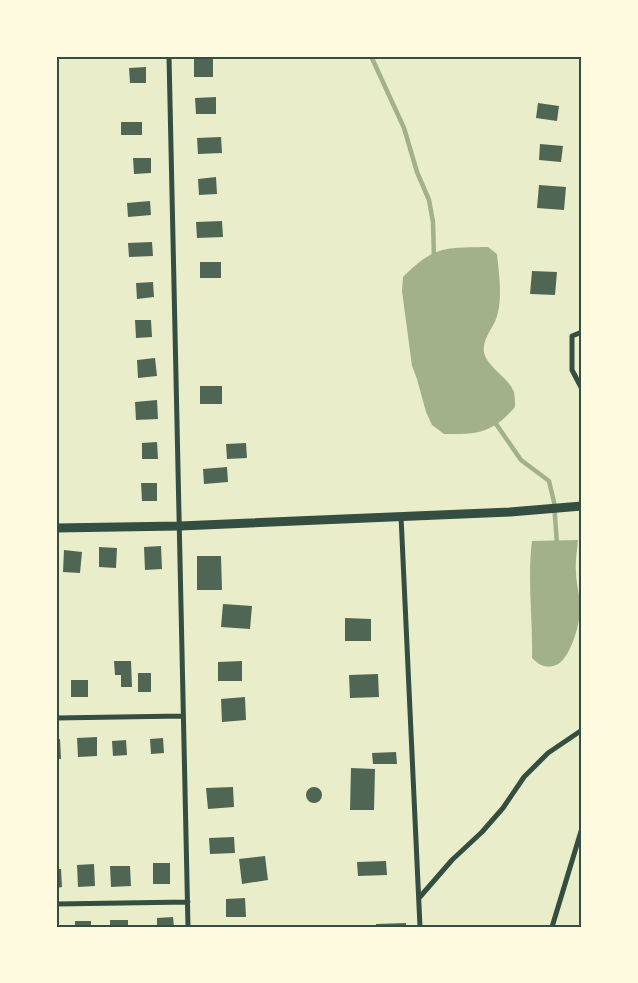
<svg xmlns="http://www.w3.org/2000/svg" width="638" height="983" viewBox="0 0 638 983" font-family="'Crimson Pro',serif">
<style>
.water{fill:#a3b18a}
.lines{fill:none;stroke-linecap:round;stroke-linejoin:round}
.stream{stroke:#a3b18a;stroke-width:4.5}
.building{fill:#4f6655}
.minor{stroke:#344e41;stroke-width:5}
.tertiary{stroke:#344e41;stroke-width:9}
.neatline{fill:none;stroke:#344e41;stroke-width:2}
</style>
<rect width="100%" height="100%" fill="#e9edc9"/>
<path class="water" d="M488,247L497,254C499,273 502,294 498,312C496,326 482,337 484,352C486,366 509,378 514,392C515,397 515,402 515,407C491,434 478,434 444,434L432,425L426,412L417,379L412,366L402,291L403,277C435,245 445,248 488,247Z
M578,540C577,551 575,561 576,572C576,585 581,598 580,610C580,624 570,660 556,665C546,669 539,665 532,658C533,619 527,580 532,541Z"/>
<g class="lines">
<path class="stream" d="M371,56L404,128L417,172L429,200L433,222L434,258
M494,421L521,460L549,481L554,502L557,545"/>
</g>
<path class="building" d="M194,59H213V77H194Z
M146,67V83H130L129,68Z
M216,97V114H196L195,98Z
M538,103L559,106L557,121L536,118Z
M121,122H142V135H121Z
M221,137L222,153L198,154L197,138Z
M540,144L563,146L561,162L539,160Z
M133,158H151V173L134,174Z
M216,177L217,194L199,195L198,179Z
M539,185L566,187L564,210L537,208Z
M150,201L151,215L128,217L127,203Z
M222,221L223,237L197,238L196,222Z
M152,242L153,256L129,257L128,243Z
M200,262H221V278H200Z
M532,271L557,272L555,295L530,294Z
M153,282L154,297L137,299L136,283Z
M135,320H151L152,337L136,338Z
M155,358L157,376L138,378L137,360Z
M200,386H222V404H200Z
M157,400L158,419L136,420L135,402Z
M157,442L158,459H142V443Z
M246,443L247,458L227,459L226,444Z
M227,467L228,482L204,484L203,469Z
M141,483H157V501H142Z
M161,546L162,569L145,570L144,547Z
M99,547L117,548L116,568L99,567Z
M64,550L82,552L80,573L63,572Z
M197,556H221L222,590H197Z
M223,604L252,606L250,629L221,627Z
M345,618L371,619V641H345Z
M114,661H131L132,687H121V675H115Z
M242,661V681H218V662Z
M138,673H151V692H138Z
M378,674L379,697L350,698L349,675Z
M71,680H88V697H71Z
M245,697L246,720L222,722L221,699Z
M97,737V756L78,757L77,738Z
M163,738L164,753L151,754L150,739Z
M56,739H60L61,759H56Z
M126,740L127,755L113,756L112,741Z
M396,752L397,764H373L372,753Z
M351,768L375,769L374,810H350Z
M306 795a8 8 0 1 1 16 0a8 8 0 1 1-16 0Z
M233,787L234,807L208,809L206,788Z
M234,837L235,853L210,854L209,838Z
M265,856L268,880L242,884L239,859Z
M386,861L387,875L358,876L357,862Z
M153,863H170V884H153Z
M94,864L95,886L78,887L77,865Z
M110,866H130L131,886L111,887Z
M56,869H61L62,887L56,888Z
M245,898L246,917H226V899Z
M173,917L174,927H157V918Z
M110,920H128V927H110Z
M75,921H91V927H75Z
M406,923V927H376V924Z"/>
<g class="lines">
<path class="minor" d="M169,56L188,927
M582,332L572,336V370L582,389
M401,516L420,927
M56,718L182,716
M419,898L452,860L482,832L503,808L524,777L548,753L582,730
M56,904L188,902
M552,927L582,828"/>
<path class="tertiary" d="M56,528L180,526L510,512L582,506"/>
</g>
<rect width="638" height="983" fill="none" stroke="#fefae0" stroke-width="115"/>
<rect x="58" y="58" width="522" height="868" class="neatline"/>
</svg>
